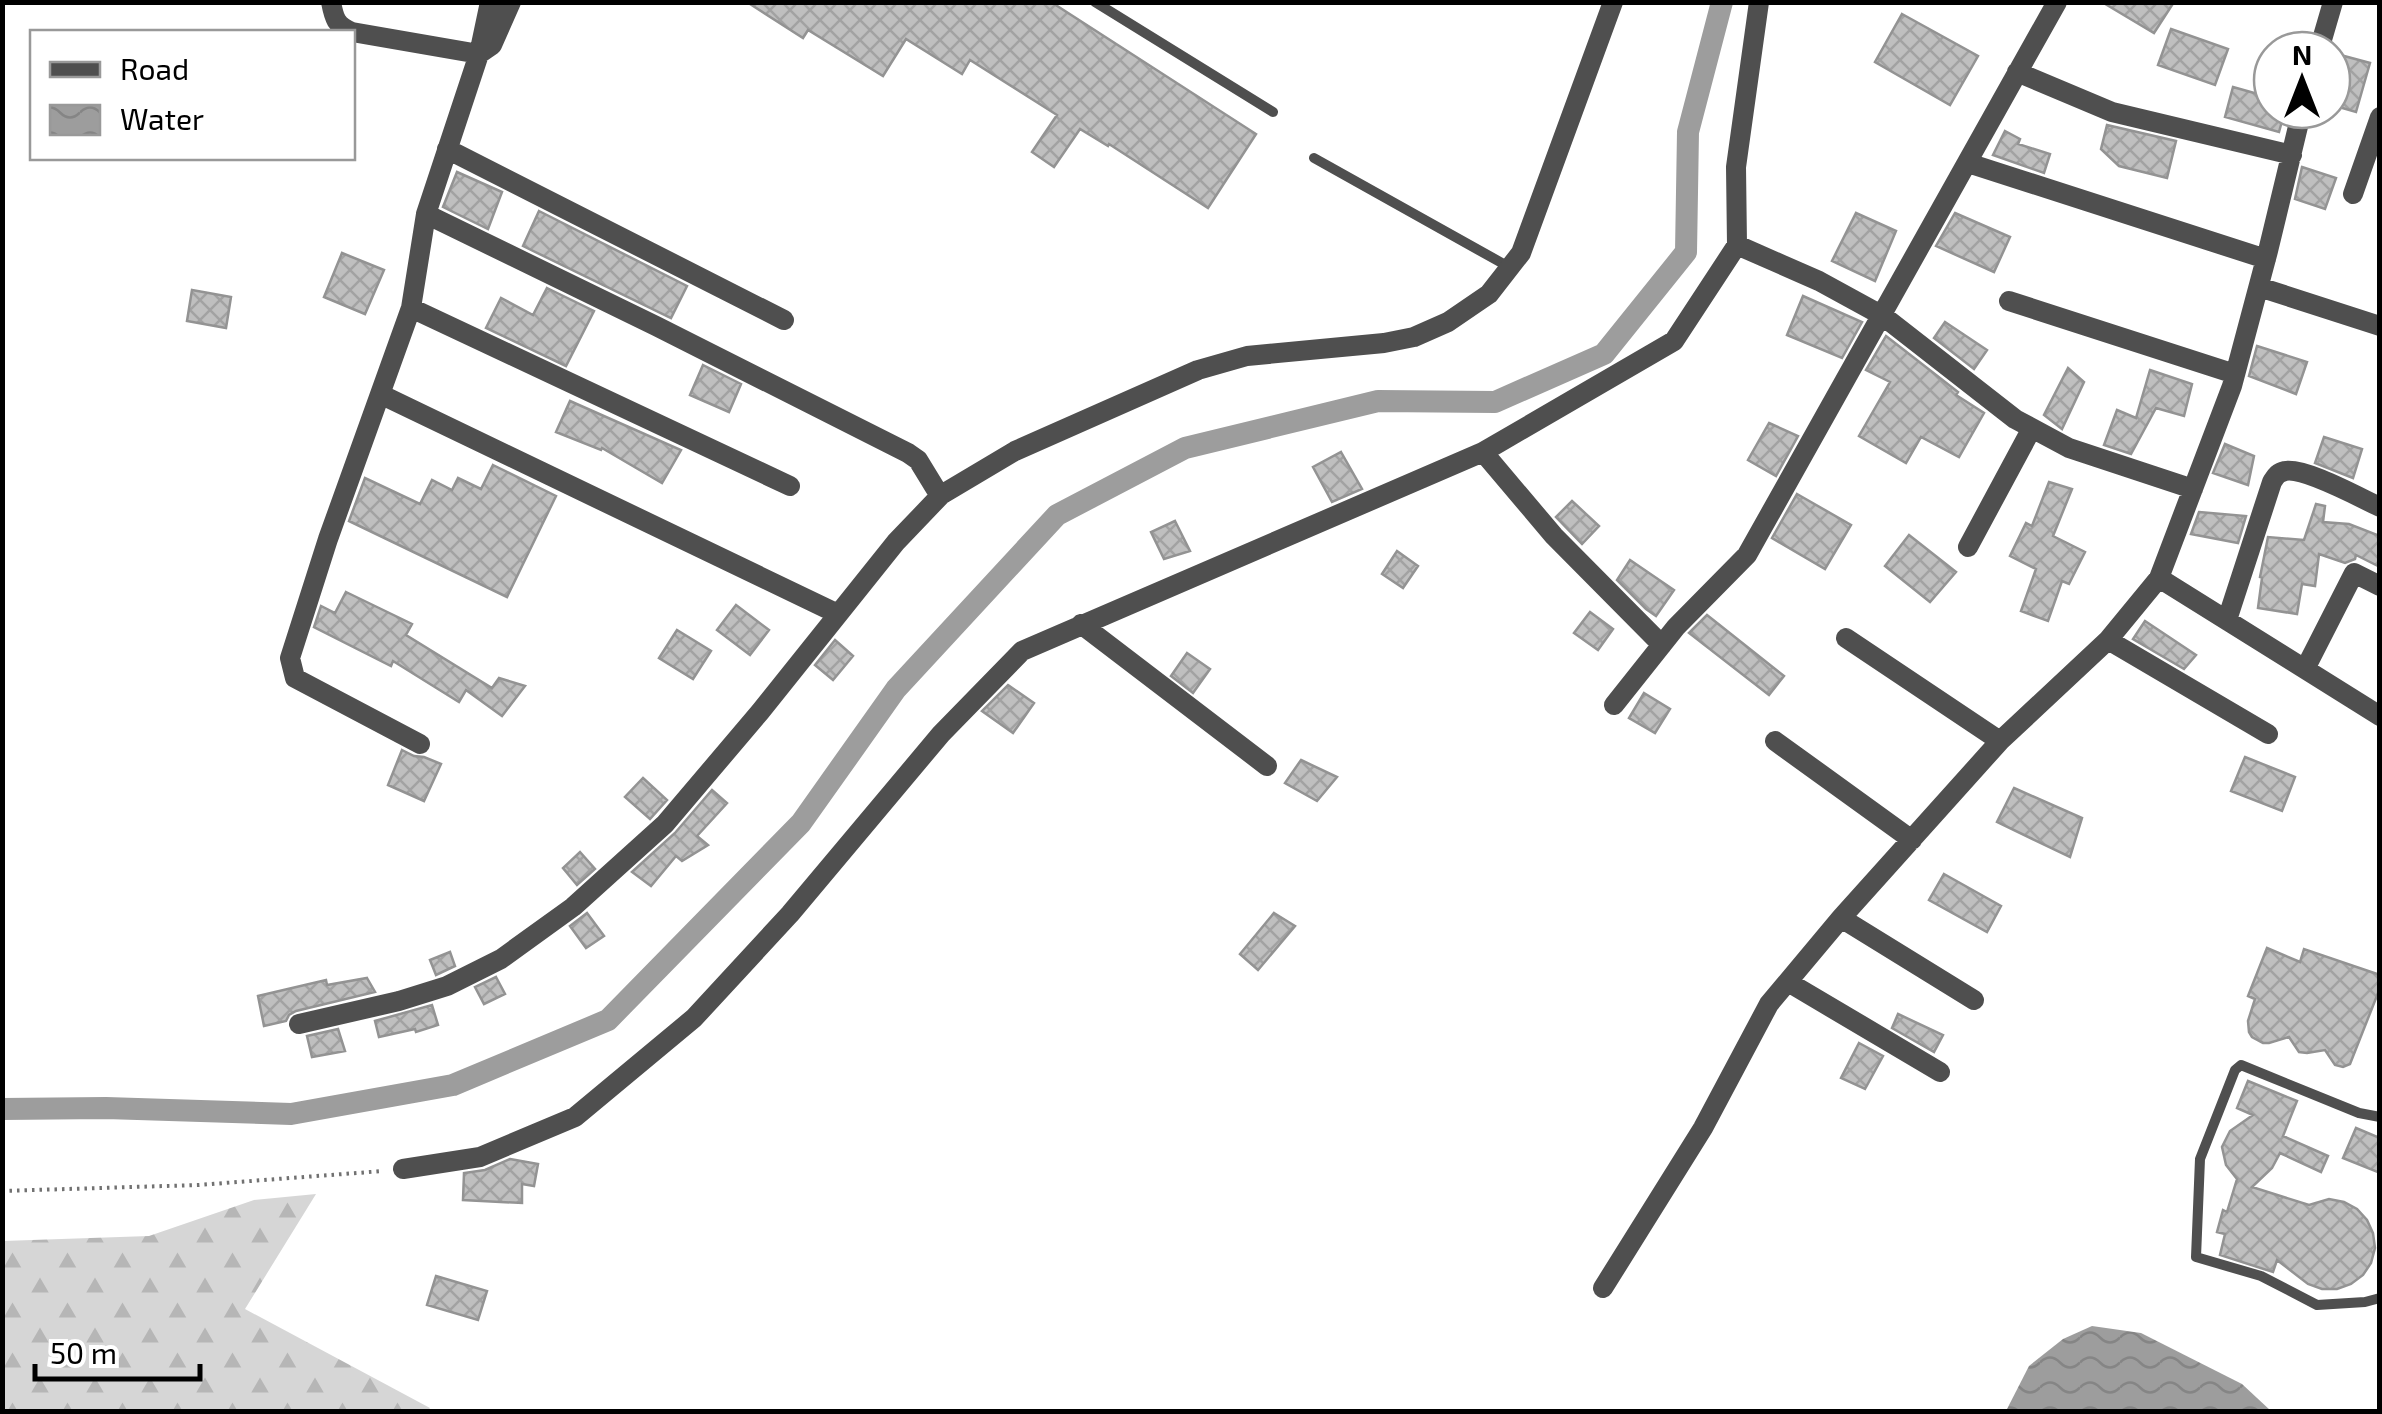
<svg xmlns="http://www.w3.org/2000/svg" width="2382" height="1414" viewBox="0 0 2382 1414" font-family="'Exo 2',sans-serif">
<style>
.forest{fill:url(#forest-firs)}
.water{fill:url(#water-waves)}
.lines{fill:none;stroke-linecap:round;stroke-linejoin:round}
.canal{stroke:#9d9d9d;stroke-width:22}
.building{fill:url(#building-cross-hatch);stroke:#939393;stroke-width:2.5}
.path{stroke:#717171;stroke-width:4;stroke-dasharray:2.5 5;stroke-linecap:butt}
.lane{stroke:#4f4f4f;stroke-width:10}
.street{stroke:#4f4f4f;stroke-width:20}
</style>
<defs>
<pattern id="forest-firs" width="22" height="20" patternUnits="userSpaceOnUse" patternTransform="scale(2.5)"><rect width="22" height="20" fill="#d6d6d6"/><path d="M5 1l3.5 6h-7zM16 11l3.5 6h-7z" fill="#b6b6b6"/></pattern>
<pattern id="water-waves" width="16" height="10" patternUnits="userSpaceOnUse" patternTransform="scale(2.5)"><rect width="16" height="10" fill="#9d9d9d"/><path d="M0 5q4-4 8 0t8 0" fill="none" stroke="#858585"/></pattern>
<pattern id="building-cross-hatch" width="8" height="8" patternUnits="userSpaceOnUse" patternTransform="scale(2.5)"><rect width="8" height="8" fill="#bfbfbf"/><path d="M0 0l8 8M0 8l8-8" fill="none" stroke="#a2a2a2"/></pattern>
</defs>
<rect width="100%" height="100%" fill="#fff"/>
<path class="forest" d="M316,1194L245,1309L430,1408L428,1411H3V1241L149,1236L254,1200Z"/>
<path class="water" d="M2092,1326L2141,1333L2242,1384L2271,1411H2006L2029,1366L2063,1339Z"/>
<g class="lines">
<path class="canal" d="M2,1109L106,1108L291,1114L453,1085L608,1020L801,823L896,689L1057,515L1185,448L1378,401L1495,402L1604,354L1686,252L1688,132L1722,2"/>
</g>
<path class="building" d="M747,2H1051L1256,134L1208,208L1109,144L1108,146L1080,129L1054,167L1032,152L1057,115L970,60L962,74L906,39L883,76L808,30L803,38Z
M2102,2H2174L2154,33Z
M1902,14L1978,56L1950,105L1875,62Z
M2171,29L2228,49L2215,85L2158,65Z
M2333,53L2370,63L2356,112L2332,105Z
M2233,87L2272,98V110H2285L2279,132L2225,117Z
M2107,125L2176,141L2167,178L2119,166L2101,149Z
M2005,131L2020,139L2018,144L2050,154L2044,173L1993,155Z
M2302,167L2336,178L2325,209L2295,199Z
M457,172L502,192L488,229L443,207Z
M539,211L687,286L671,318L523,246Z
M1856,213L1896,231L1875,281L1832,261Z
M1955,213L2010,237L1994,272L1936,246Z
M342,253L384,270L365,314L324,297Z
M547,288L594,311L566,366L486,328L501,298L533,315Z
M192,290L231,297L226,328L187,321Z
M1803,296L1862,322L1842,358L1787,335Z
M1945,322L1987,350L1974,369L1934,338Z
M1886,336L1958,392L1956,395L1984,413L1959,457L1921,437L1906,463L1859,436L1890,382L1866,370Z
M2257,346L2307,362L2296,394L2249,376Z
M703,365L741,384L729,412L690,395Z
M2068,368L2084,382L2062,429L2044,415Z
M2150,370L2192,384L2184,416L2156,408L2131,454L2104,445L2117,410L2136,418Z
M570,401L681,450L662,483L602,448L601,450L556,432Z
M1769,423L1798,436L1776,476L1748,460Z
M2324,437L2362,449L2353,478L2315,463Z
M2225,444L2254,456L2248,485L2213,473Z
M1341,452L1362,489L1332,502L1313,467Z
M493,465L556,496L507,597L349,521L365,478L420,504L432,480L452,490L458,478L481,489Z
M2049,482L2072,489L2053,536L2085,552L2069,584L2062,581L2048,621L2021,611L2036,569L2010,556L2026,523L2032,526Z
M1797,494L1851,525L1825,569L1772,538Z
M1572,501L1599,526L1582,544L1556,517Z
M2316,504L2325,506L2323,522L2349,524L2380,536V567L2356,555L2355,559L2345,563L2319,554L2315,586L2302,584L2297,614L2258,608L2262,578L2260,577L2268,537L2304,540Z
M2199,512L2246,516L2238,543L2191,534Z
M1175,521L1190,551L1164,559L1151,532Z
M1909,535L1956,572L1930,602L1885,566Z
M1397,551L1418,566L1403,588L1382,574Z
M1630,560L1674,590L1656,616L1646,609L1617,580Z
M346,592L412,624L406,635L492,688L499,678L525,686L502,716L466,690L459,702L393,661L391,666L314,627L321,606L335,613Z
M736,605L769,630L750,655L717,630Z
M1590,612L1613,629L1598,650L1574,633Z
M1707,615L1784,676L1769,695L1689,633Z
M2145,621L2196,655L2184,669L2133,639Z
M677,630L711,651L693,679L659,658Z
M835,640L853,656L833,680L815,665Z
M1187,653L1210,669L1193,693L1171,676Z
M1008,685L1034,703L1013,733L982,711Z
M1644,693L1670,709L1655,733L1629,718Z
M402,750L414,756L424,757L441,764L424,801L388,785Z
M2245,757L2295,777L2282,811L2231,791Z
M1301,760L1337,777L1317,801L1285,783Z
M643,778L667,800L650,819L625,797Z
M2014,788L2082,818L2070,857L1997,822Z
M712,790L727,803L697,836L708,845L682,861L676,856L651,886L632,872L675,833Z
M580,852L595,869L577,885L563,868Z
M1944,874L2001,906L1987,932L1929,900Z
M587,913L604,936L586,948L570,926Z
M1274,913L1295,926L1258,970L1240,954Z
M2267,948L2300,962L2304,949L2380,975V988L2350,1064L2343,1067L2335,1065L2325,1050L2307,1053L2299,1052L2289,1037L2269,1043H2263L2252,1037L2249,1032L2248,1021L2255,999L2248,996Z
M450,952L455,966L436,975L430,960Z
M496,977L505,994L484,1004L475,987Z
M367,978L375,992L296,1011L289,1015L286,1021L264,1026L258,996L326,980L327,985Z
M432,1005L438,1025L416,1032L415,1029L379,1037L375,1021Z
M1898,1014L1943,1035L1934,1052L1892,1028Z
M338,1029L345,1051L312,1057L307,1036Z
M1859,1043L1883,1056L1865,1089L1841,1078Z
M2248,1081L2297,1101L2283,1136L2328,1156L2321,1172L2280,1153L2272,1168L2252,1187L2309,1205L2329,1199L2344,1202L2357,1209L2367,1220L2373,1233L2375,1248L2371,1263L2363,1275L2351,1284L2337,1289H2322L2308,1284L2277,1260L2273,1272L2220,1255L2225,1234L2217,1232L2223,1210L2227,1212L2237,1179L2226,1165L2222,1147L2230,1131L2253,1115L2237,1108Z
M2356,1128L2380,1138V1173L2343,1158Z
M510,1159L538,1164L534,1186L522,1184V1203L463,1200L464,1173L485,1170Z
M436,1276L487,1291L478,1320L427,1305Z"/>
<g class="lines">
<path class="path" d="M2,1191L198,1185L383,1171"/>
<path class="lane" d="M1095,2L1273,112
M1314,158L1509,267
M2380,1117L2359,1113L2241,1065L2235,1070L2200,1159L2196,1257L2261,1276L2317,1305L2365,1302L2380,1298"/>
<path class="street" d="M331,2C334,18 336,26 352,32L479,54L490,2
M2319,50L2333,2
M2017,72L2112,112L2292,155
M447,149L784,320
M1968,163L2266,259
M2353,194L2380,117
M426,214L656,326L908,453L918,460L940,496
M1737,245L1736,167L1759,2
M2259,287L2380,326
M2009,301L2235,374
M411,308L790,486
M382,395L838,614
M1483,452L1554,536L1662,645
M1968,547L2032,428
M2159,578L2380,716
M2227,620L2272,482C2276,476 2277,473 2285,471C2305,467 2360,498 2380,507
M1081,624L1267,766
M1846,638L2000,741
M2108,640L2268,734
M2305,669L2354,573L2380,586
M1614,705L1676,627L1747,555L2057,2
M1775,741L1912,840
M420,744L295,678L290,658L328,539L411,308L426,214L479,54L492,45L511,2
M1841,918L1974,1000
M1788,982L1940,1072
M299,1024L399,1001L447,986L501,959L573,907L665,824L760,712L896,542L941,495L1015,451L1198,370L1247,356L1384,343L1414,337L1448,322L1489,294L1521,253L1613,2
M403,1169L480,1157L575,1117L694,1018L790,914L941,734L1022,651L1483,452L1674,341L1737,245L1819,281L1883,316L2015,419L2069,448L2193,489
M1603,1288L1703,1128L1769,1004L1841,918L2000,741L2108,640L2159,578L2232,386L2268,251L2302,110"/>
</g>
<rect width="2382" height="1414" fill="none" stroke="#000000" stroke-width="10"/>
<rect x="30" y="30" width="325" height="130" fill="#ffffff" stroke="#999999" stroke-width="2.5"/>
<rect x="50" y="62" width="50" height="15" fill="#4f4f4f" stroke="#999999" stroke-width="2.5"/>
<text x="120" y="80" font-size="30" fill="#000000">Road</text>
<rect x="50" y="105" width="50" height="30" fill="url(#water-waves)" stroke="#999999" stroke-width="2.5"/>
<text x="120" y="130" font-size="30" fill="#000000">Water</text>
<g transform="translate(2302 80)"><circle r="48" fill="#ffffff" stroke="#999999" stroke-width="2.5"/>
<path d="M0-8L18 38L0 25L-18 38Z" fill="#000000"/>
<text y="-15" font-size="28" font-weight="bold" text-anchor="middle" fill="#000000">N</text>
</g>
<path d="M35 1364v15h165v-15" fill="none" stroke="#000000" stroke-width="5"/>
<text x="50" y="1364" font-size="30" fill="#000000" stroke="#ffffff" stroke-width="8" paint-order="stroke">50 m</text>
</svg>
